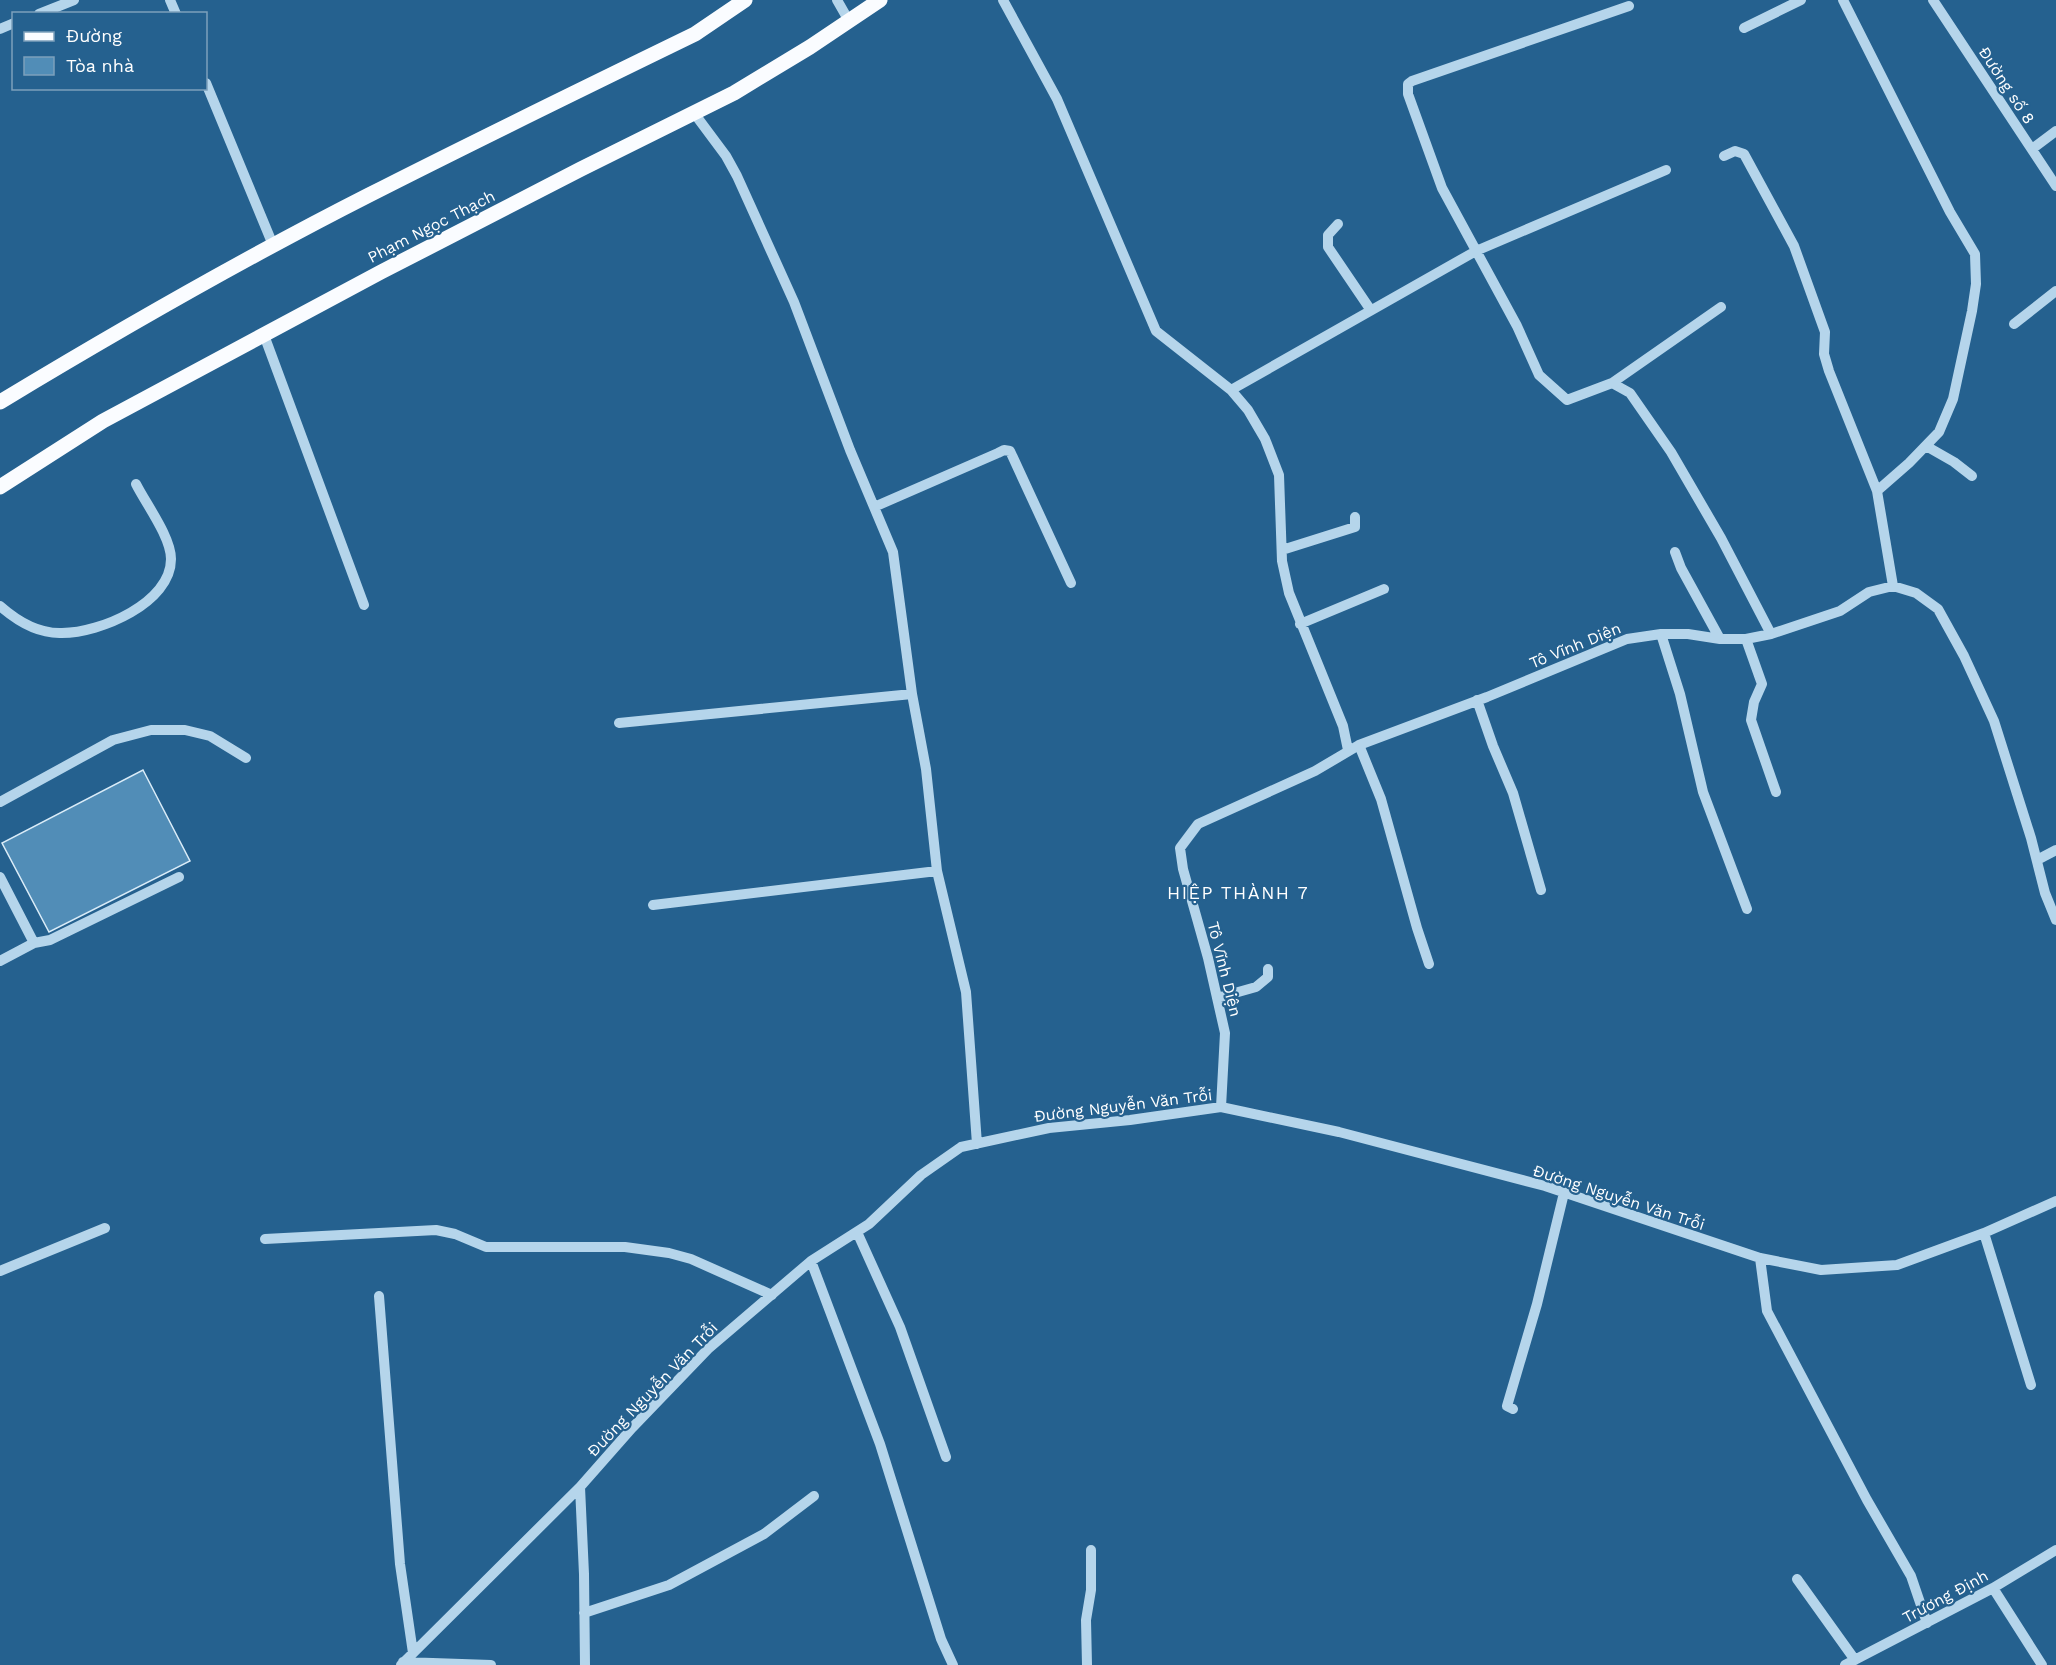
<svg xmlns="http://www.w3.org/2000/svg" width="2056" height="1665" viewBox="0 0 2056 1665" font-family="'Work Sans',sans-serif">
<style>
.building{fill:#518db7;stroke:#daecf8;stroke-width:1.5}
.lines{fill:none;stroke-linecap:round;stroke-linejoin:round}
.minor{stroke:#b5d5eb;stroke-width:10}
.major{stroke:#fafcff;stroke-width:15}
.labels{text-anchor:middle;stroke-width:4.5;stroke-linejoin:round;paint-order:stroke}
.street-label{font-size:16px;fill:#fff;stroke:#25618f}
.neighbourhood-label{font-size:18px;letter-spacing:1.5px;fill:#fff;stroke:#25618f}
</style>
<rect width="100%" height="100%" fill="#25618f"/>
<path class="building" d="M143,770L190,861L49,932L2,843Z"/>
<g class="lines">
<path class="minor" d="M170,0L176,14
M837,0L849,21
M1003,0L1057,99L1156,331L1231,390L1248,410L1265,439L1279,475L1282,561L1289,593L1343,726L1348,750
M1843,0L1950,212L1975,254L1976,284L1972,311L1953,399L1939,432L1909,463L1877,491L1893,586
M1933,0L2056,186
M1629,6L1412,81L1408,84V94L1442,188L1517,326L1539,375L1567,400L1612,383L1630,393L1671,452L1721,538L1771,634
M39,14L74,0
M1744,28L1801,0
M0,29L14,23
M206,83L273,245
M694,113L726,156L737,176L794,302L850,450L893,552L912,694L926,769L937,871L966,992L977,1144
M2032,149L2056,131
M1724,156L1735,151L1744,154L1794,246L1825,332L1824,354L1829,371L1877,491
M1338,224L1328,235V247L1370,309
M2014,324L2056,291
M264,335L364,605
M1612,383L1721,307
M1231,390L1476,251L1666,170
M1926,446L1954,462L1972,476
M874,507L998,453L1004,450L1010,451L1071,583
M1282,550L1355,527V517
M1675,552L1681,568L1720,639
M0,606C17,621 38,634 62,633C100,633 171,603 171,559C171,537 146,504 136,484
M1300,624L1384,589
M1661,634L1680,694L1703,792L1747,909
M1746,639L1762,684L1754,702L1751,720L1776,792
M1477,700L1493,746L1513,793L1541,890
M619,723L912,694
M1359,745L1381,799L1417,928L1429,964
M0,802L113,740L151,730H185L210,736L246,758
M2037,860L2056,850
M0,877L34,943
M653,905L937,871
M0,961L34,943L50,940L179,877
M1217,998L1256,987L1268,977V969
M1221,1107L1225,1033L1208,958L1183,869L1180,848L1198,824L1315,771L1359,745L1487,697L1627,639L1661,634H1688L1720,639H1746L1771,634L1840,611L1869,592L1893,586L1916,593L1938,609L1964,656L1994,721L2031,838L2045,893L2056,920
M857,1232L900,1327L946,1457
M1984,1233L2031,1385
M265,1239L436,1230L455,1234L486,1247H625L669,1253L691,1259L772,1295
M1760,1258L1767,1311L1867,1500L1911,1576L1927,1623
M811,1261L880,1444L941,1639L953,1665
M0,1271L105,1228
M379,1296L400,1564L413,1653
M1513,1409L1507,1406L1537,1304L1564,1193
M580,1487L584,1574L585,1665
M1797,1579L1855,1660
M1993,1588L2042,1665
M584,1613L669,1585L764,1534L814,1496
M403,1662L491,1665
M401,1665L580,1487L632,1428L708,1349L811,1261L869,1224L921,1175L961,1147L1049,1128L1130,1120L1221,1107L1339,1132L1545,1186L1760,1258L1821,1270L1897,1265L1984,1233L2056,1201
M1087,1665L1086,1620L1091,1590V1550
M1845,1665L1993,1588L2056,1550"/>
<path class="major" d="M0,402C121,329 243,259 369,195C477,140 586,87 695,34L745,0
M0,487L103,421L381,272L581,169L734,93L810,47L880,0"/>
</g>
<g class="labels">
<g class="street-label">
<text transform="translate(2007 85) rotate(57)" y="6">Đường số 8</text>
<text transform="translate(431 226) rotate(-27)" y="6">Phạm Ngọc Thạch</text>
<text transform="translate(1575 645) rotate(-22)" y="6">Tô Vĩnh Diện</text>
<text transform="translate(1225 969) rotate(76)" y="6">Tô Vĩnh Diện</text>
<text transform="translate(1123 1105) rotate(-7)" y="6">Đường Nguyễn Văn Trỗi</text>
<text transform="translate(1619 1197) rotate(18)" y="6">Đường Nguyễn Văn Trỗi</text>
<text transform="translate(652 1389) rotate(-46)" y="6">Đường Nguyễn Văn Trỗi</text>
<text transform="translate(1945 1596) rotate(-28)" y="6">Trương Định</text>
</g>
<g class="neighbourhood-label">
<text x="1238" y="899">HIỆP THÀNH 7</text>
</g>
</g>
<rect x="12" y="12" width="195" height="78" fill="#25618f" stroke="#7ca0bc" stroke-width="1.5"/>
<rect x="24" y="32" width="30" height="9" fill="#fafcff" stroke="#7ca0bc" stroke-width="1.5"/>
<text x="66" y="42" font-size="18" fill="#ffffff">Đường</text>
<rect x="24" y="57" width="30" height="18" fill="#518db7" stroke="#7ca0bc" stroke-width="1.5"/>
<text x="66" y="72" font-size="18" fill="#ffffff">Tòa nhà</text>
</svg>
